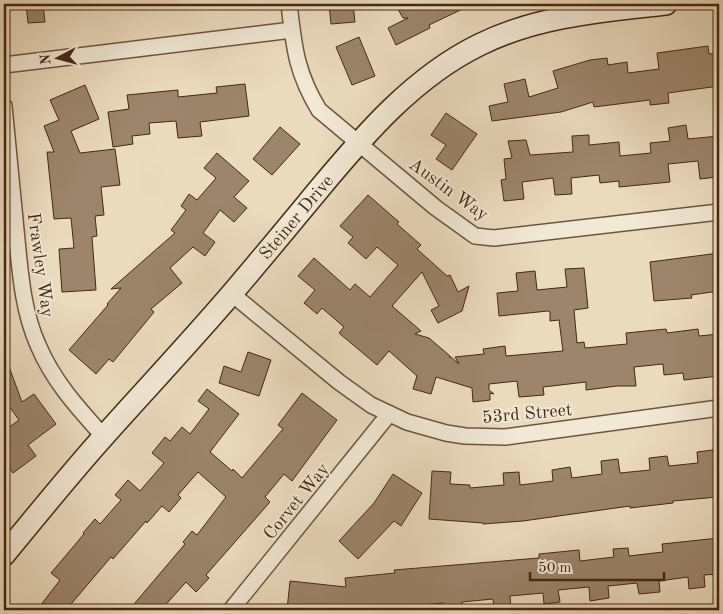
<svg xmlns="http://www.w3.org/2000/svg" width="723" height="614" viewBox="0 0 723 614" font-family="'Old Standard TT',serif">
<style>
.building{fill:#9b856c;stroke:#462812}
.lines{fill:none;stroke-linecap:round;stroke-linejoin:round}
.street-casing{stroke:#6f553d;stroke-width:18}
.secondary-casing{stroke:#462812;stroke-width:24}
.street{stroke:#f1e8d5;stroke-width:15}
.secondary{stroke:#f1e8d5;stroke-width:21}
.labels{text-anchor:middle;stroke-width:4;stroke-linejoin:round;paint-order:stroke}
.street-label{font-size:18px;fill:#462812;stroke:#f1e8d5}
</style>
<rect width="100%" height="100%" fill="#eadbbf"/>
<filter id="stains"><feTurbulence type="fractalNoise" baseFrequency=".004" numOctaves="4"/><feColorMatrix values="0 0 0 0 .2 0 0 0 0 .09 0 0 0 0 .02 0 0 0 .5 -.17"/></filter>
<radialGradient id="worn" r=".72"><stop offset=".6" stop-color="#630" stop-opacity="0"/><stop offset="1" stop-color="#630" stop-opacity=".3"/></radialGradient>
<path class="building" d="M26,4H43L45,22L28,23Z
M329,4H353L355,22L331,24Z
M395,4H473L429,25L430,28L396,45L388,28L408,18H403Z
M359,37L375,76L352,85L336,47Z
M708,46L709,54L719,53V86L668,93L669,103L650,105V100L594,107L593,102L561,112L492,121L489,106L508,102L504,84L525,79L529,97L558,88L553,71L590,60L607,58L608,65L627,62L628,73L659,69L657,53Z
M245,84L249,116L200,122L202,136L178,138L176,121L149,123L150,134L132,136L133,144L113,147L108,112L129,109L127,95L178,90V97L217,93L216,87Z
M85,85L99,119L71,131L80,153L115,149L120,185L101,187L104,215L95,216L97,236L92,237L96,290L62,292L59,249L74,248L71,218L54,219L47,152H54L44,126L59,120L50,100Z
M446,113L477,134L452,170L436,159L446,145L431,135Z
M686,125L688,139L719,136V176L717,177L700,179L698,161L668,164L670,182L619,187V181L600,183L599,175L571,178L572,194L555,195L553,178L522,182L524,199L504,201L501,180L506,179L504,159L512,158L508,141L526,140L530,155L573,152L572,136L589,135V145L619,142L620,156L651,153L650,143L670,141L668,128Z
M280,127L300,144L272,175L253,159Z
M217,153L249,181L234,197L247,208L234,222L220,210L203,233L215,242L205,256L193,247L170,268L182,283L151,309L154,312L113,362L109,359L96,374L69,350L108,305L107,304L121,288L111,289L175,233L171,230L186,210L181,206L189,194L197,200L216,178L204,168Z
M368,195L399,222L397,224L421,245L417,249L447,276L450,275L458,292L469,286L462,311L438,323L431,310L439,306L422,272L392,306L421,331L415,334L429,338L450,356L449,357H451L459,364L455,357L484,354L483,349L505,346L506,356L563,351L559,320L550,321V312L548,311L499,316L497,293L518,291L516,273L535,271L537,290L567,287L565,269L584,268L588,308L574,310L577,343L584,342L585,348L627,344L626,333L666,329L667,333L698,329L699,336L719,334V376L684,380L683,373L664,375L663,364L634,367L636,386H617L586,390V382L543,387L544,395L519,397L517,381L489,384V390L494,394L490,393V400L473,402L472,388L436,377L431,394L413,389L417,376L389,351L377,365L339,333L344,327L322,308L317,314L304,303L315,290L298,276L314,258L350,290L355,284L370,297L398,265L377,247L366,259L348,243L353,237L340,226Z
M719,253V291L691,295L692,298L654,301L650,262Z
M248,352L271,360L259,396L219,383L224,366L241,372Z
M4,356H5L22,402L34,394L56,424L28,445L36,456L13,473L4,460V431L19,420L4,399Z
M207,389L239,414L210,452L232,471L233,469L242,478L283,429L278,425L302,393L337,420L292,481L284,474L265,497L270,502L206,575L209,578L196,592L186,582L161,610H129L185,544L183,542L192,531L197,535L226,497L198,472L178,495L181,498L169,512L162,506L147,523L146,521L113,559L111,557L66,610H37L60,580L51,573L84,534L83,533L95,519L100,524L121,500L115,495L128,480L140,491L164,463L152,453L165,437L170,441L182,427L190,434L209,409L198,401Z
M713,450L718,497L673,501V503L630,508V506L523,521L483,524V523L429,519L432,471L451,472L450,484L470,485V488L504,485L503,473L519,472L520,485L553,481L552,470L570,467L572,478L602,474L601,461L618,459L620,473L650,470L649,458L667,456L669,466L698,463L697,452Z
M393,474L422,493L401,526L394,521L358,559L339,541L374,503Z
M719,538V574L704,575L705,587L689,589L688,577L659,581L660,592L639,594L637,583L608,586L609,598L590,601L589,587L558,590L560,602L544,604L543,593L510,596L511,608L494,609L493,599L462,602L463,610H443V603L412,606V610H394V609L377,610H287L290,581L346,587L345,578L395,573L394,570L539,558V554L579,550L580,561L614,557L613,549L628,548L629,556L663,552L662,544Z"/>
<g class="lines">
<defs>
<path id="street" d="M289,4C294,47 296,72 319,110L436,208L475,236L494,238L719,212
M4,65L292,30
M4,106C8,147 12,189 16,230C20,269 22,309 38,345C53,381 78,408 104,437
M232,294L339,382L371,405L407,422L446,433L465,436L505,437L719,408
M231,610L389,414"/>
<path id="secondary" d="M4,555C37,515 70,474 105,435C148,387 192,340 234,291C263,257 291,223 320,188C365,134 414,77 479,45C537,16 603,11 666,4"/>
</defs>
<use href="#street" class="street-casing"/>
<use href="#secondary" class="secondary-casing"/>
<use href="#street" class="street"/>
<use href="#secondary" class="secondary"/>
</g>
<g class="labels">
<g class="street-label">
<text transform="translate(449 189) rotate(36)" y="6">Austin Way</text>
<text transform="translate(296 217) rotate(-50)" y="6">Steiner Drive</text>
<text transform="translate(41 265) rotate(82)" y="6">Frawley Way</text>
<text transform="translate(527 413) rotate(-5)" y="6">53rd Street</text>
<text transform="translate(296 501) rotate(-51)" y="6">Corvet Way</text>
</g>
</g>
<rect width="723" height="614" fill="none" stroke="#eadbbf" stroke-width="20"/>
<rect x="5" y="5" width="713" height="604" fill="none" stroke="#462812" stroke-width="2.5"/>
<rect x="10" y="10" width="703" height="594" fill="none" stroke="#462812"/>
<g transform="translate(58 58) rotate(264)" stroke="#f1e8d5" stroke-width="4" paint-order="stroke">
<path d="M0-4L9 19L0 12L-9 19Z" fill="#462812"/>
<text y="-8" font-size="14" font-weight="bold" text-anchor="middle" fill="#462812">N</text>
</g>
<path d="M530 572v8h134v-8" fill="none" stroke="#462812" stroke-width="2.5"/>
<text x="538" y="572" font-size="15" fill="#462812" stroke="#f1e8d5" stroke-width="4" paint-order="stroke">50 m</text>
<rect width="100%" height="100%" filter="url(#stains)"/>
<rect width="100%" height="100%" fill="url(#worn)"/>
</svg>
